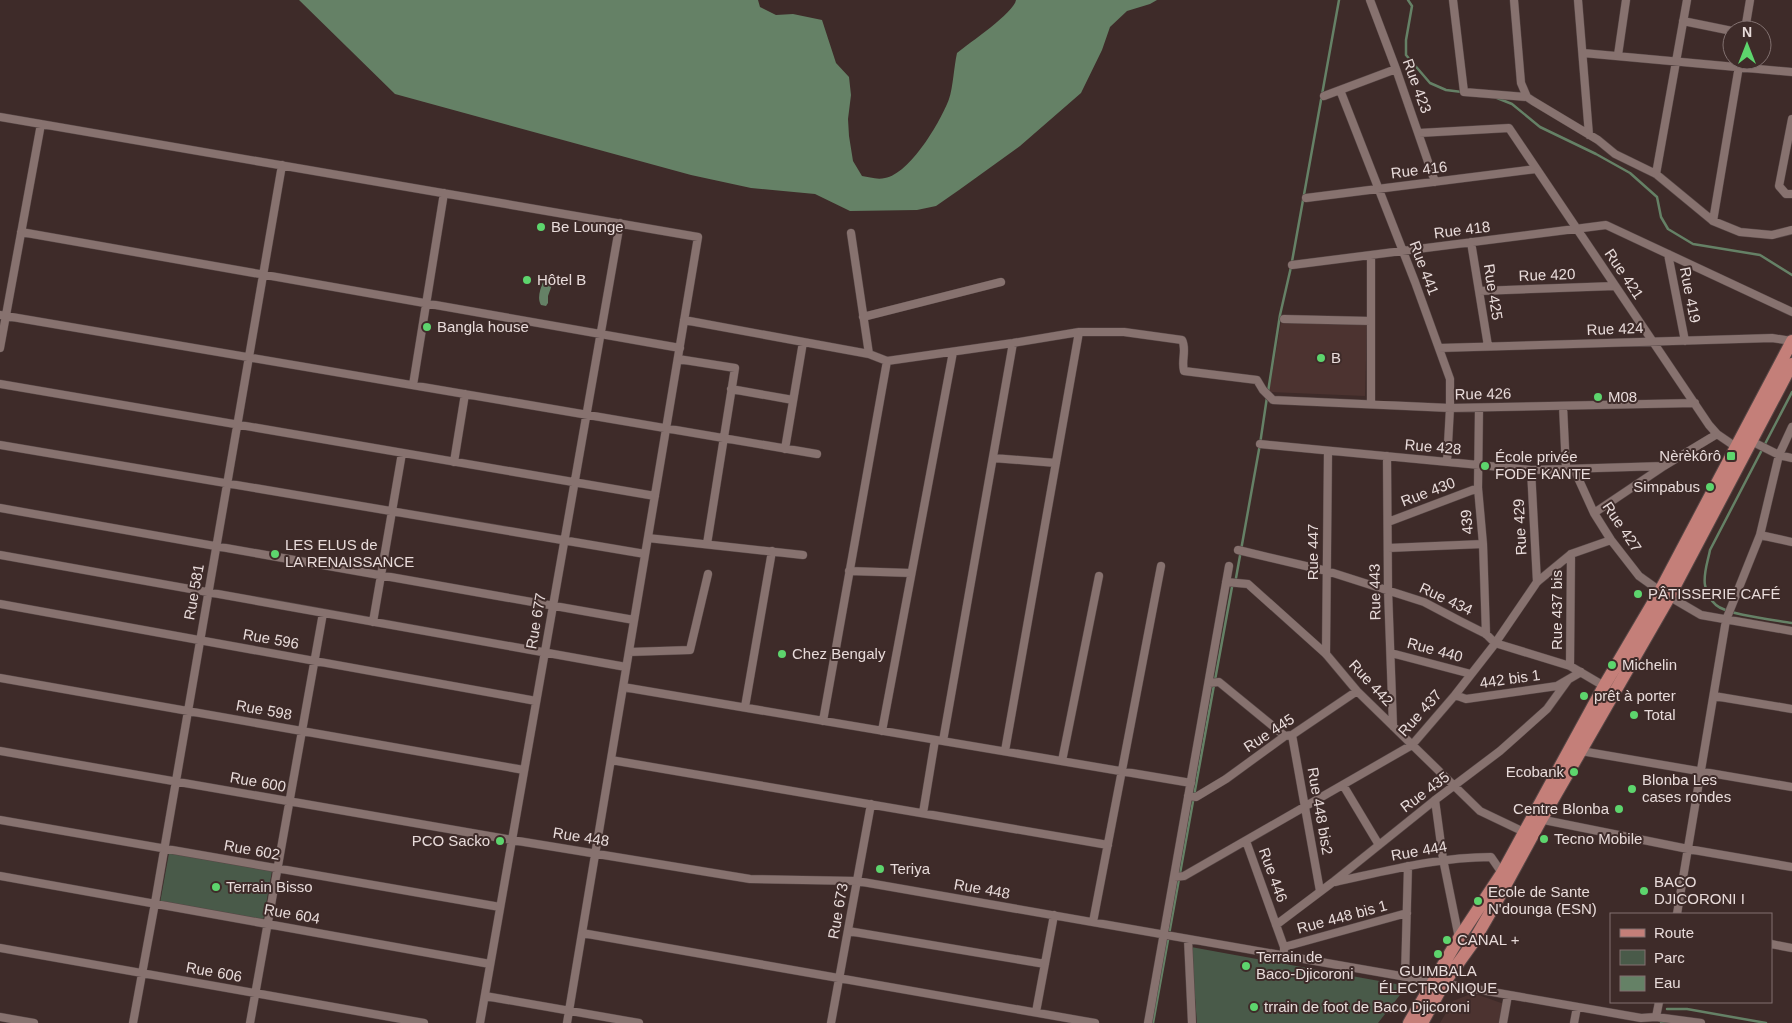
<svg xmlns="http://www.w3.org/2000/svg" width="1792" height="1023" viewBox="0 0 1792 1023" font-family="Arial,sans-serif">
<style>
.built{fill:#4c3330}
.green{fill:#495a49}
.water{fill:#658166}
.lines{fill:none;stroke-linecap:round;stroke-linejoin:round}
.stream{stroke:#658166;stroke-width:2.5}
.street-casing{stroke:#574746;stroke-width:9}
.primary-casing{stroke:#574746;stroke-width:14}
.street{stroke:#87726f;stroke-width:8}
.primary{stroke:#c47f79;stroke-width:12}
.poi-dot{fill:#5dd56d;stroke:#3e2b29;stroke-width:2}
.labels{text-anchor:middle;stroke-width:4;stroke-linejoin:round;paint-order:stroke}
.street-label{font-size:15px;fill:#e8dbda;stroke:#3e2b29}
.poi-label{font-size:15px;fill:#e8dbda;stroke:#3e2b29;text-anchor:start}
</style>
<rect width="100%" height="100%" fill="#3e2b29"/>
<path class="built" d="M1281,322L1367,324L1365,396L1269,392Z
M1473,993L1504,1004L1500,1023H1440L1453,1001Z"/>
<path class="green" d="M169,853L272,871L263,921L160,903Z
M1191,947L1407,986L1378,1023H1197Z"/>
<path class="water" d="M299,0H758L760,7L776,15L793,14L822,20L836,63L849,77L851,95L848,119L849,136L853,161L862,176C869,177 877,180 885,178C910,174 941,121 949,99C953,88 954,66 957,53C969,43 1014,13 1016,0H1157L1150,4L1127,11L1110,27L1102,50L1081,93L1020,146L959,190L936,206L917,210L850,211L815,194L751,188L691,175L395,94Z
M549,281L553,282L548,296V303L546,306L541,305C537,298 540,290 543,282Z"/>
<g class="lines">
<path class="stream" d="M1408,0L1412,6L1406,40V55L1430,83L1446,90L1462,92
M1497,98L1512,104L1540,127L1596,154L1630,173L1657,197L1661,217L1668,229L1693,244L1760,255L1792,275
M1268,392L1280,315L1291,267L1339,0
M1792,392L1710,550C1708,561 1703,574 1705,585C1706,592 1711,601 1716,605C1727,615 1775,620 1792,623
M1236,578L1260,444L1267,397
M1215,680L1232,587
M1667,1009H1687L1766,1023
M1153,1023L1214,685
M1661,1023H1674"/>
<defs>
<path id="street" d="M1370,0L1396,69L1435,182
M1453,0L1464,92L1527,97
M1514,0L1521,83L1527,97L1533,101L1598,140L1615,154L1656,174L1713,221L1740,232L1772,235L1792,230
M1578,0L1589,135
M1683,21L1732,31
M1745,30L1750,0
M1583,53L1792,72
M1618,55L1626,0
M1340,90L1415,282L1450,379V408L1447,462
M1324,96L1396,69
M0,117L698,237L567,1023
M1792,119L1779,186L1786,194H1792
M1419,133L1509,128L1709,425L1717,434L1736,447
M1656,174L1687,0
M1306,198L1536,169
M1713,221L1740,60
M21,232L680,348
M851,233L869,354
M1471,242L1488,346
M1668,254L1685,341
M1371,255V404
M1292,265L1606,225L1792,312
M1479,291L1615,286
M0,315L817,454
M863,317L1001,282
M1284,319L1371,321
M684,320L869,354L887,361L1013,343L1079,332H1124L1182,340C1187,349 1181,361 1184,371L1257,380L1263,390L1273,400L1450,408L1695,403
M0,348L41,124
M1439,348L1772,338L1792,341
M678,359L735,368L707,544
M0,384L655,496
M413,385L444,193
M731,389L793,400
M1563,406L1566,469
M1479,408L1478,488L1483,544L1486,634
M1751,441L1779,455L1792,458
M1260,444L1531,470L1664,466
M0,445L645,554
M785,449L803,342
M1387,456L1388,590L1393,726
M993,458L1056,463
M454,462L465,394
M1574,469L1594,513L1611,540L1639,576L1660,591L1701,615L1792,631
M1531,470L1537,582
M0,508L634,620
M1594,513L1664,466L1717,434
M1388,522L1478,488
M1760,535L1792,542
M648,538L803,555
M1388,548L1483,544
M1238,550L1327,571L1424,602L1460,621L1486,634L1495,643L1570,666L1604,686
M0,555L626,667
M849,571L911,573
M1226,582L1248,584L1326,654L1357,691L1480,811L1524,832
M0,604L536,701
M373,622L402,453
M629,652L690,650L708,574
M1391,653L1471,674
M1326,654L1328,451
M1570,666L1571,554
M0,678L524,770
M1209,683L1219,682L1285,736
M623,687L1191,783
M1455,695L1466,699L1557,686L1581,672
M1714,696L1792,709
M745,707L772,551
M823,721L887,361
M882,731L953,352
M1292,735L1320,891
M943,741L1013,343
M0,751L512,840L750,879L857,881L1641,1018L1656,1017L1701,1023
M1005,751L1079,332
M1581,751L1792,787
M611,760L1108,845
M1062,761L1099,576
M1343,785L1379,845
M1188,796L1196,797L1226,779L1285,736L1292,735L1357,691
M1435,800L1443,859L1459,938
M923,813L935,740
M1539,819L1688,849L1792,867
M0,820L500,907
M1246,841L1284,947V950
M0,876L490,964
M1174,877L1184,876L1412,745L1455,695L1494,645L1537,582L1571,554L1611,540
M1335,882C1386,871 1438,857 1491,857L1502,873
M1677,914L1726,620L1760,535L1779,455L1792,427
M1093,922L1161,566
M1276,925L1333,882L1435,800L1500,751L1547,709L1568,680
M848,931L1045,964
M582,933L1095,1023
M1188,939L1192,1023
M1771,944L1792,948
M1284,947L1407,913
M0,948L424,1023
M1405,976L1408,866
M485,996L639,1023
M1036,1012L1054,915
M0,1017L34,1023
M1656,1017L1659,1002
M133,1023L155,903L282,165
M250,1023L323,613
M480,1023L620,223
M831,1023L871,804
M1148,1023L1229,566
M1503,1023L1508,995
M1574,1023L1577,1007"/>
<path id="primary" d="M1409,1023L1459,938L1502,873L1604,686L1660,591L1792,341
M1422,1023L1444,983L1472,944L1498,899L1541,820L1667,601L1792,364"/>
</defs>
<use href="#street" class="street-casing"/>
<use href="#primary" class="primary-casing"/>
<use href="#street" class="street"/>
<use href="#primary" class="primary"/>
</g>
<g class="poi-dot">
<circle cx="541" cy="227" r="5"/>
<circle cx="527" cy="280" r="5"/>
<circle cx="427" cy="327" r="5"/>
<circle cx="1321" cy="358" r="5"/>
<circle cx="1598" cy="397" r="5"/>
<rect x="1726" y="451" width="10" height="10" rx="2.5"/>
<circle cx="1485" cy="466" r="5"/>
<circle cx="1710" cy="487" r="5"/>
<circle cx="275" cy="554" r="5"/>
<circle cx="1638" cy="594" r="5"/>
<circle cx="782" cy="654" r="5"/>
<circle cx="1612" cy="665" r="5"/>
<circle cx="1584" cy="696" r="5"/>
<circle cx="1634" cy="715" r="5"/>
<circle cx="1574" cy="772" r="5"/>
<circle cx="1632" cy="789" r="5"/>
<circle cx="1619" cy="809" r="5"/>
<circle cx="1544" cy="839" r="5"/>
<circle cx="500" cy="841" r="5"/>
<circle cx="880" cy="869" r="5"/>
<circle cx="216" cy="887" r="5"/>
<circle cx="1644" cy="891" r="5"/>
<circle cx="1478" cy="901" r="5"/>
<circle cx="1447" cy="940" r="5"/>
<circle cx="1438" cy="954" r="5"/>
<circle cx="1246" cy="966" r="5"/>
<circle cx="1254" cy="1007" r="5"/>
</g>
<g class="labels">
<g class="street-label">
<text transform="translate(1417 86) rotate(70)" y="5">Rue 423</text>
<text transform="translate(1419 170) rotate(-7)" y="5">Rue 416</text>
<text transform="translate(1462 230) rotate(-7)" y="5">Rue 418</text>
<text transform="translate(1424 268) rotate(69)" y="5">Rue 441</text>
<text transform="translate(1624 274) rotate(56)" y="5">Rue 421</text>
<text transform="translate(1547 275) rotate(-2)" y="5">Rue 420</text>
<text transform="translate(1493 292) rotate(81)" y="5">Rue 425</text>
<text transform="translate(1690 295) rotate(79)" y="5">Rue 419</text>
<text transform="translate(1615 329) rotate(-2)" y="5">Rue 424</text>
<text transform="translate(1483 394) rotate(-1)" y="5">Rue 426</text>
<text transform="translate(1433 447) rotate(5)" y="5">Rue 428</text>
<text transform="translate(1428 492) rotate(-21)" y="5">Rue 430</text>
<text transform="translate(1467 522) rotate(-95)" y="5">439</text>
<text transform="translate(1520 527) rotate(-93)" y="5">Rue 429</text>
<text transform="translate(1622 527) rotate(56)" y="5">Rue 427</text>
<text transform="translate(1313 552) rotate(-90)" y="5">Rue 447</text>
<text transform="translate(194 592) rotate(-80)" y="5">Rue 581</text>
<text transform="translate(1375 592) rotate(-91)" y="5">Rue 443</text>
<text transform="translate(1446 599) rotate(25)" y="5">Rue 434</text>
<text transform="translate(1557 610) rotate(-90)" y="5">Rue 437 bis</text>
<text transform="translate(536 621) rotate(-80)" y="5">Rue 677</text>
<text transform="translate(271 639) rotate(10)" y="5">Rue 596</text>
<text transform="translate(1435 650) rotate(15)" y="5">Rue 440</text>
<text transform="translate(1510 679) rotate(-8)" y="5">442 bis 1</text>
<text transform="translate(1371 683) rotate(47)" y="5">Rue 442</text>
<text transform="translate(264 710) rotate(10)" y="5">Rue 598</text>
<text transform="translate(1420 713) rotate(-48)" y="5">Rue 437</text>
<text transform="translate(1269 733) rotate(-33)" y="5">Rue 445</text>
<text transform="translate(258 782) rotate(10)" y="5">Rue 600</text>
<text transform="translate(1425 792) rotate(-37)" y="5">Rue 435</text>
<text transform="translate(1320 811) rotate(80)" y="5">Rue 448 bis2</text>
<text transform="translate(581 837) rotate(9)" y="5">Rue 448</text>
<text transform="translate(252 850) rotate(10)" y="5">Rue 602</text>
<text transform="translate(1419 851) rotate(-10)" y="5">Rue 444</text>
<text transform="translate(1273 875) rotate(70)" y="5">Rue 446</text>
<text transform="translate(982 889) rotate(10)" y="5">Rue 448</text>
<text transform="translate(838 911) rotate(-80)" y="5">Rue 673</text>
<text transform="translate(292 914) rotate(10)" y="5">Rue 604</text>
<text transform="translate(1342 917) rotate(-15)" y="5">Rue 448 bis 1</text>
<text transform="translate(214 972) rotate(10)" y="5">Rue 606</text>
</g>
<g class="poi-label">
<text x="551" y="232">Be Lounge</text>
<text x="537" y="285">Hôtel B</text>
<text x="437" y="332">Bangla house</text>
<text x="1331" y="363">B</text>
<text x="1608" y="402">M08</text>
<text x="1721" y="461" text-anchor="end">Nèrèkôrô</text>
<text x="1495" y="462">École privée<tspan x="1495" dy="17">FODE KANTE</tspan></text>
<text x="1700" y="492" text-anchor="end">Simpabus</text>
<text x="285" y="550">LES ELUS de<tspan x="285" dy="17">LA RENAISSANCE</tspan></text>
<text x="1648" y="599">PÂTISSERIE CAFÉ</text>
<text x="792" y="659">Chez Bengaly</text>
<text x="1622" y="670">Michelin</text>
<text x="1594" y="701">prêt à porter</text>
<text x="1644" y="720">Total</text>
<text x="1564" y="777" text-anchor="end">Ecobank</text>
<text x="1642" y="785">Blonba Les<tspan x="1642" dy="17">cases rondes</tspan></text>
<text x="1609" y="814" text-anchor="end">Centre Blonba</text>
<text x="1554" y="844">Tecno Mobile</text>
<text x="490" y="846" text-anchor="end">PCO Sacko</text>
<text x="890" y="874">Teriya</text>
<text x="1654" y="887">BACO<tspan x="1654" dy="17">DJICORONI I</tspan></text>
<text x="226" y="892">Terrain Bisso</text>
<text x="1488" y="897">Ecole de Sante<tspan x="1488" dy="17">N'dounga (ESN)</tspan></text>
<text x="1457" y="945">CANAL +</text>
<text x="1256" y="962">Terrain de<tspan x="1256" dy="17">Baco-Djicoroni</tspan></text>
<text x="1438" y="976" text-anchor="middle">GUIMBALA<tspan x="1438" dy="17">ÉLECTRONIQUE</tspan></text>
<text x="1264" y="1012">trrain de foot de Baco Djicoroni</text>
</g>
</g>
<rect x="1610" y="913" width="162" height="90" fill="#3e2b29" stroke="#827170"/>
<rect x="1620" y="929" width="25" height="8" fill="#c47f79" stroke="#827170"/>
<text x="1654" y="938" font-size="15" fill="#e8dbda">Route</text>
<rect x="1620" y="950" width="25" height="15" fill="#495a49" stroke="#827170"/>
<text x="1654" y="963" font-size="15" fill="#e8dbda">Parc</text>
<rect x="1620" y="976" width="25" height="15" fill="#658166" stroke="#827170"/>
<text x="1654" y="988" font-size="15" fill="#e8dbda">Eau</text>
<g transform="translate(1747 45)"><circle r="24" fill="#3e2b29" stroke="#827170"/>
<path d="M0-4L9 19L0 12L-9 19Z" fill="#5dd56d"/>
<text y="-8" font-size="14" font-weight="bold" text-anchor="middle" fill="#e8dbda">N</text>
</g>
</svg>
